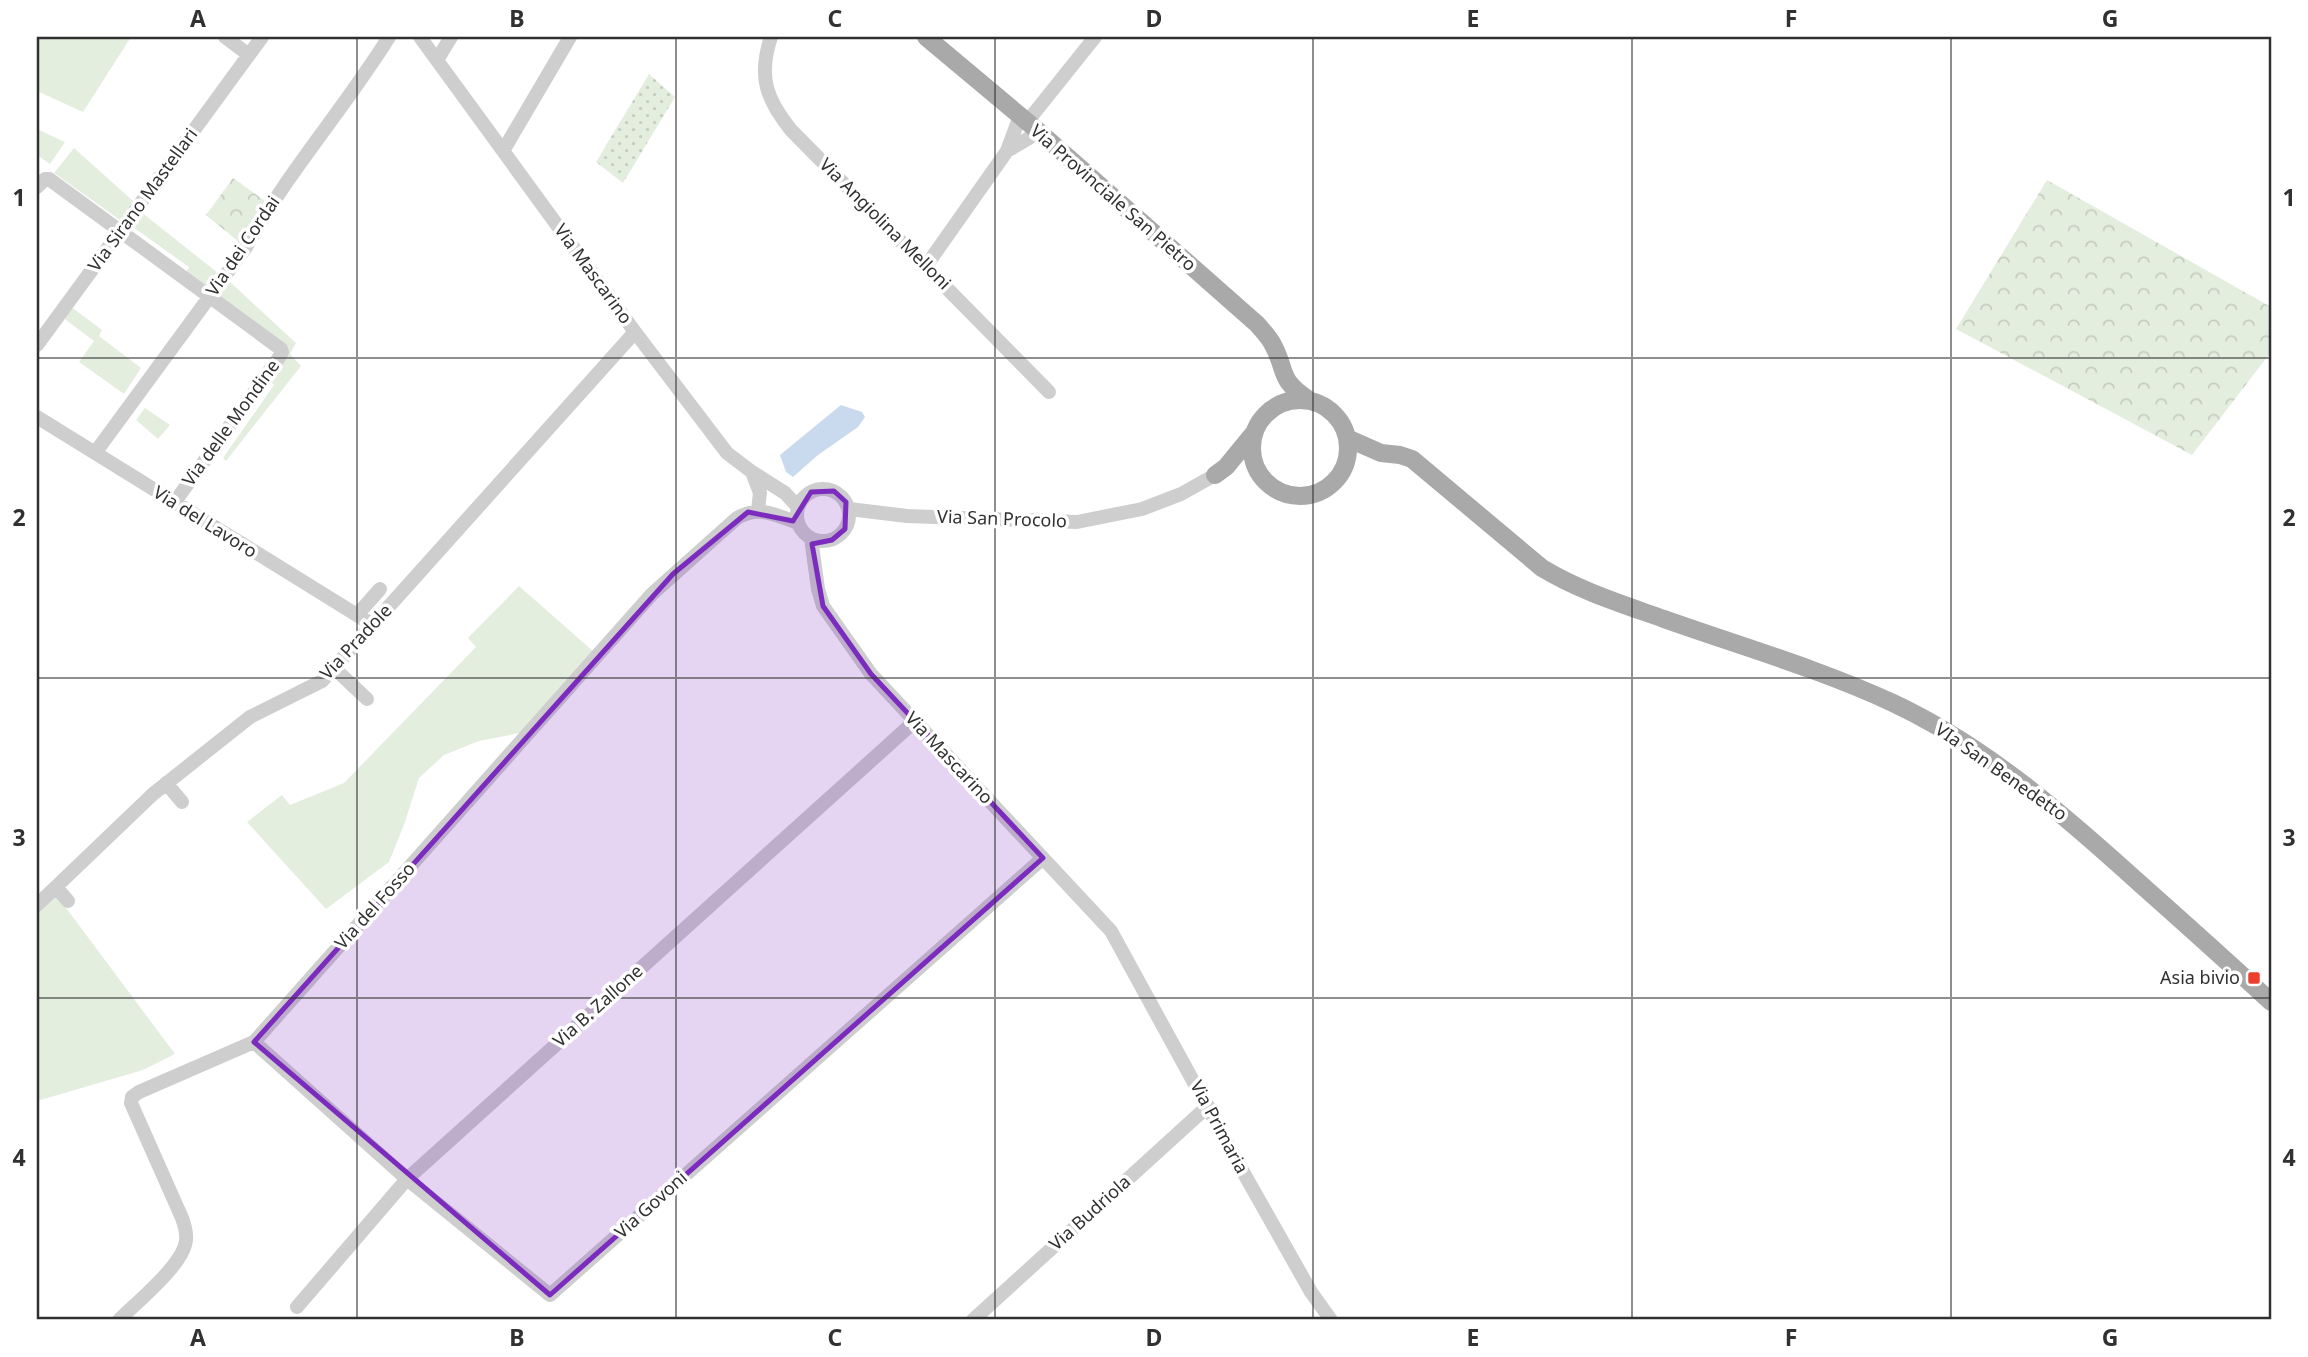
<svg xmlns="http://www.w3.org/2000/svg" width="2308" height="1357" viewBox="0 0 2308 1357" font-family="'Noto Sans',sans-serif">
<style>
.grass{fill:#e4eedf}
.park{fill:url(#park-crowns)}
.garden{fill:url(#garden-dots)}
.water{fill:#cadaee}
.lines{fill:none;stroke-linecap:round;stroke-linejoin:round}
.minor{stroke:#cecece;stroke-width:14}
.major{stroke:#a9a9a9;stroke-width:18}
.marked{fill:#7b2cbf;fill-opacity:0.2;stroke:#7b2cbf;stroke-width:5;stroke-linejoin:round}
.grid{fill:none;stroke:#313131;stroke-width:2;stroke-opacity:0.55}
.poi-dot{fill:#ed3f2d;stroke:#fff;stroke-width:2.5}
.labels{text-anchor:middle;stroke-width:7;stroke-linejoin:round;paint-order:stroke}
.street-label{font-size:18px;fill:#313131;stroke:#fff}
.poi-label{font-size:18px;fill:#313131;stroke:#fff;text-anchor:end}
.neatline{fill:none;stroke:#313131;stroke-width:2.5}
.grid-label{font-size:23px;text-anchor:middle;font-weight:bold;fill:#313131}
</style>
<defs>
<pattern id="park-crowns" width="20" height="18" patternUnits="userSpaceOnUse" patternTransform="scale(1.75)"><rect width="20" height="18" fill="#e4eedf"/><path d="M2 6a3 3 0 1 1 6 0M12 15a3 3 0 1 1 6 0" fill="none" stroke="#c4cdc0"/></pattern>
<pattern id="garden-dots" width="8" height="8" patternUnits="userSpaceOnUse" patternTransform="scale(1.75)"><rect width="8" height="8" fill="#e4eedf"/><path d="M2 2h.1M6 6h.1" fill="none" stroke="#c4cdc0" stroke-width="1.8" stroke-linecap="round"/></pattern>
</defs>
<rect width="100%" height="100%" fill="#fff"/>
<path class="grass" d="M37,37H131L83,112L37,91Z
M37,129L65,142L50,164L37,155Z
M74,148L133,201L120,220L54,173Z
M141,212L218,273L206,289L185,274L189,267L130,225Z
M230,282L296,343L290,354L301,366L226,461L223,458L274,385L269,381L283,359L218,296Z
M70,306L102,330L99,336L141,368L124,394L79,362L94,341L62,317Z
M145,408L170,425L158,439L136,420Z
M519,586L594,652L525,732L479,741L444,755L419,778L405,822L389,862L326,909L247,822L282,795L290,805L344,783L476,647L468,638Z
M55,893L175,1054L143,1070L37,1101V910Z"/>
<path class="park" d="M233,178L265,201L240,243L206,215Z
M2047,180L2271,307V352L2192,455L1956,329Z"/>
<path class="garden" d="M649,74L675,97L623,183L596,162Z"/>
<path class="water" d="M841,405L862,412L865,417L858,427L818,455L793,477L786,472L780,455Z"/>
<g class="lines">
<path class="minor" d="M225,37L249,55
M420,37L635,332L727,453L752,472L785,493L798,507
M771,37C758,76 766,99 791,130L1049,392
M437,60L451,37
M1020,116L1007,151L1029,138L1037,130
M1027,122L1095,37
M503,151L570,37
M37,187L45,179H49L281,349L282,352L278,359L174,503
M926,266L1007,151
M37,345L262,37
M37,417L373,625
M95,453L246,247C287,173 344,109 389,37
M752,472L760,493L758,510
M797 515a26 26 0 1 1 52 0a26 26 0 1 1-52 0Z
M849,509L907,516L1077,522L1142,509L1181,494L1215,475
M811,538L818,589L823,606L871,674L1111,931L1238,1163L1311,1292L1331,1320
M357,615L380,589
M334,668L367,699
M166,783L182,802
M56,887L68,901
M37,905L153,794L250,717L322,681L635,332
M254,1042L407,1179L550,1295L1043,858
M297,1307L407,1179L915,721
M119,1320C136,1303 179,1268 185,1245C188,1236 185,1226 182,1218L131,1103L132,1097L139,1092L254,1042L652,594L737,518C760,505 775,515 798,523
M973,1320L1208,1106"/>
<path class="major" d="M926,37L1037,130L1257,324C1262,330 1268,336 1272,343C1288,371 1276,378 1309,400
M1252 448a48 48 0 1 1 96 0a48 48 0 1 1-96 0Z
M1347,438L1381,453L1400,455L1412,459L1542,568C1580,591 1622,604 1664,619C1740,646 1820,669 1893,703C1985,746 2063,814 2137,881C2182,921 2227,961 2271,1002
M1215,475L1226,467L1253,434"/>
</g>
<path class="marked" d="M834,491L846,502L845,529L832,540L812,544L823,606L871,674L1043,858L550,1295L254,1042L673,574L748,512L793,521L811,492Z"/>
<path class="grid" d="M357,37V1320M676,37V1320M995,37V1320M1313,37V1320M1632,37V1320M1951,37V1320M37,358H2271M37,678H2271M37,998H2271"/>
<rect class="poi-dot" x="2247" y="971" width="14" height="14" rx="3.5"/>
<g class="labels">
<g class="street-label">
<text transform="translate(1113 198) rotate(41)" y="6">Via Provinciale San Pietro</text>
<text transform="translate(143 200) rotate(-54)" y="6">Via Sirano Mastellari</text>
<text transform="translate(885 224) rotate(45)" y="6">Via Angiolina Melloni</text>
<text transform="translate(243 246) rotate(-56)" y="6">Via dei Cordai</text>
<text transform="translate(593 274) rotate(54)" y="6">Via Mascarino</text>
<text transform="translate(231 423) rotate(-54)" y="6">Via delle Mondine</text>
<text transform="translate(1002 519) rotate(2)" y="6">Via San Procolo</text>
<text transform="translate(205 522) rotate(32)" y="6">Via del Lavoro</text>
<text transform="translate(356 642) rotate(-47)" y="6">Via Pradole</text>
<text transform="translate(949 758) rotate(47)" y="6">Via Mascarino</text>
<text transform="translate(2001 772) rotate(35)" y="6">VIa San Benedetto</text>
<text transform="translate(375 906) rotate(-48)" y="6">Via del Fosso</text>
<text transform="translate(598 1006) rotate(-42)" y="6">Via B. Zallone</text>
<text transform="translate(1219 1127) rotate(62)" y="6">Via Primaria</text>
<text transform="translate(651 1205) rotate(-42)" y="6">Via Govoni</text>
<text transform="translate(1090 1213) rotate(-42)" y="6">Via Budriola</text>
</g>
<g class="poi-label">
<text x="2240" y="984">Asia bivio</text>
</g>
</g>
<rect width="2308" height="1357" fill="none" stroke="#ffffff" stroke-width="77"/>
<rect x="38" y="38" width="2232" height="1280" class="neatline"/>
<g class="grid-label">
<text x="198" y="27">A</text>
<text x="517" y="27">B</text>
<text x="835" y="27">C</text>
<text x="1154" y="27">D</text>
<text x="1473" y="27">E</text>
<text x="1791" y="27">F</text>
<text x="2110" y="27">G</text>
<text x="19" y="206">1</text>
<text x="2289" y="206">1</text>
<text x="19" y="526">2</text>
<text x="2289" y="526">2</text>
<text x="19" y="846">3</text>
<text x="2289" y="846">3</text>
<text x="19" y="1166">4</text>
<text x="2289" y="1166">4</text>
<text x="198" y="1346">A</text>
<text x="517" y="1346">B</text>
<text x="835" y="1346">C</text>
<text x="1154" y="1346">D</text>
<text x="1473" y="1346">E</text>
<text x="1791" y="1346">F</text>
<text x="2110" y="1346">G</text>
</g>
</svg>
